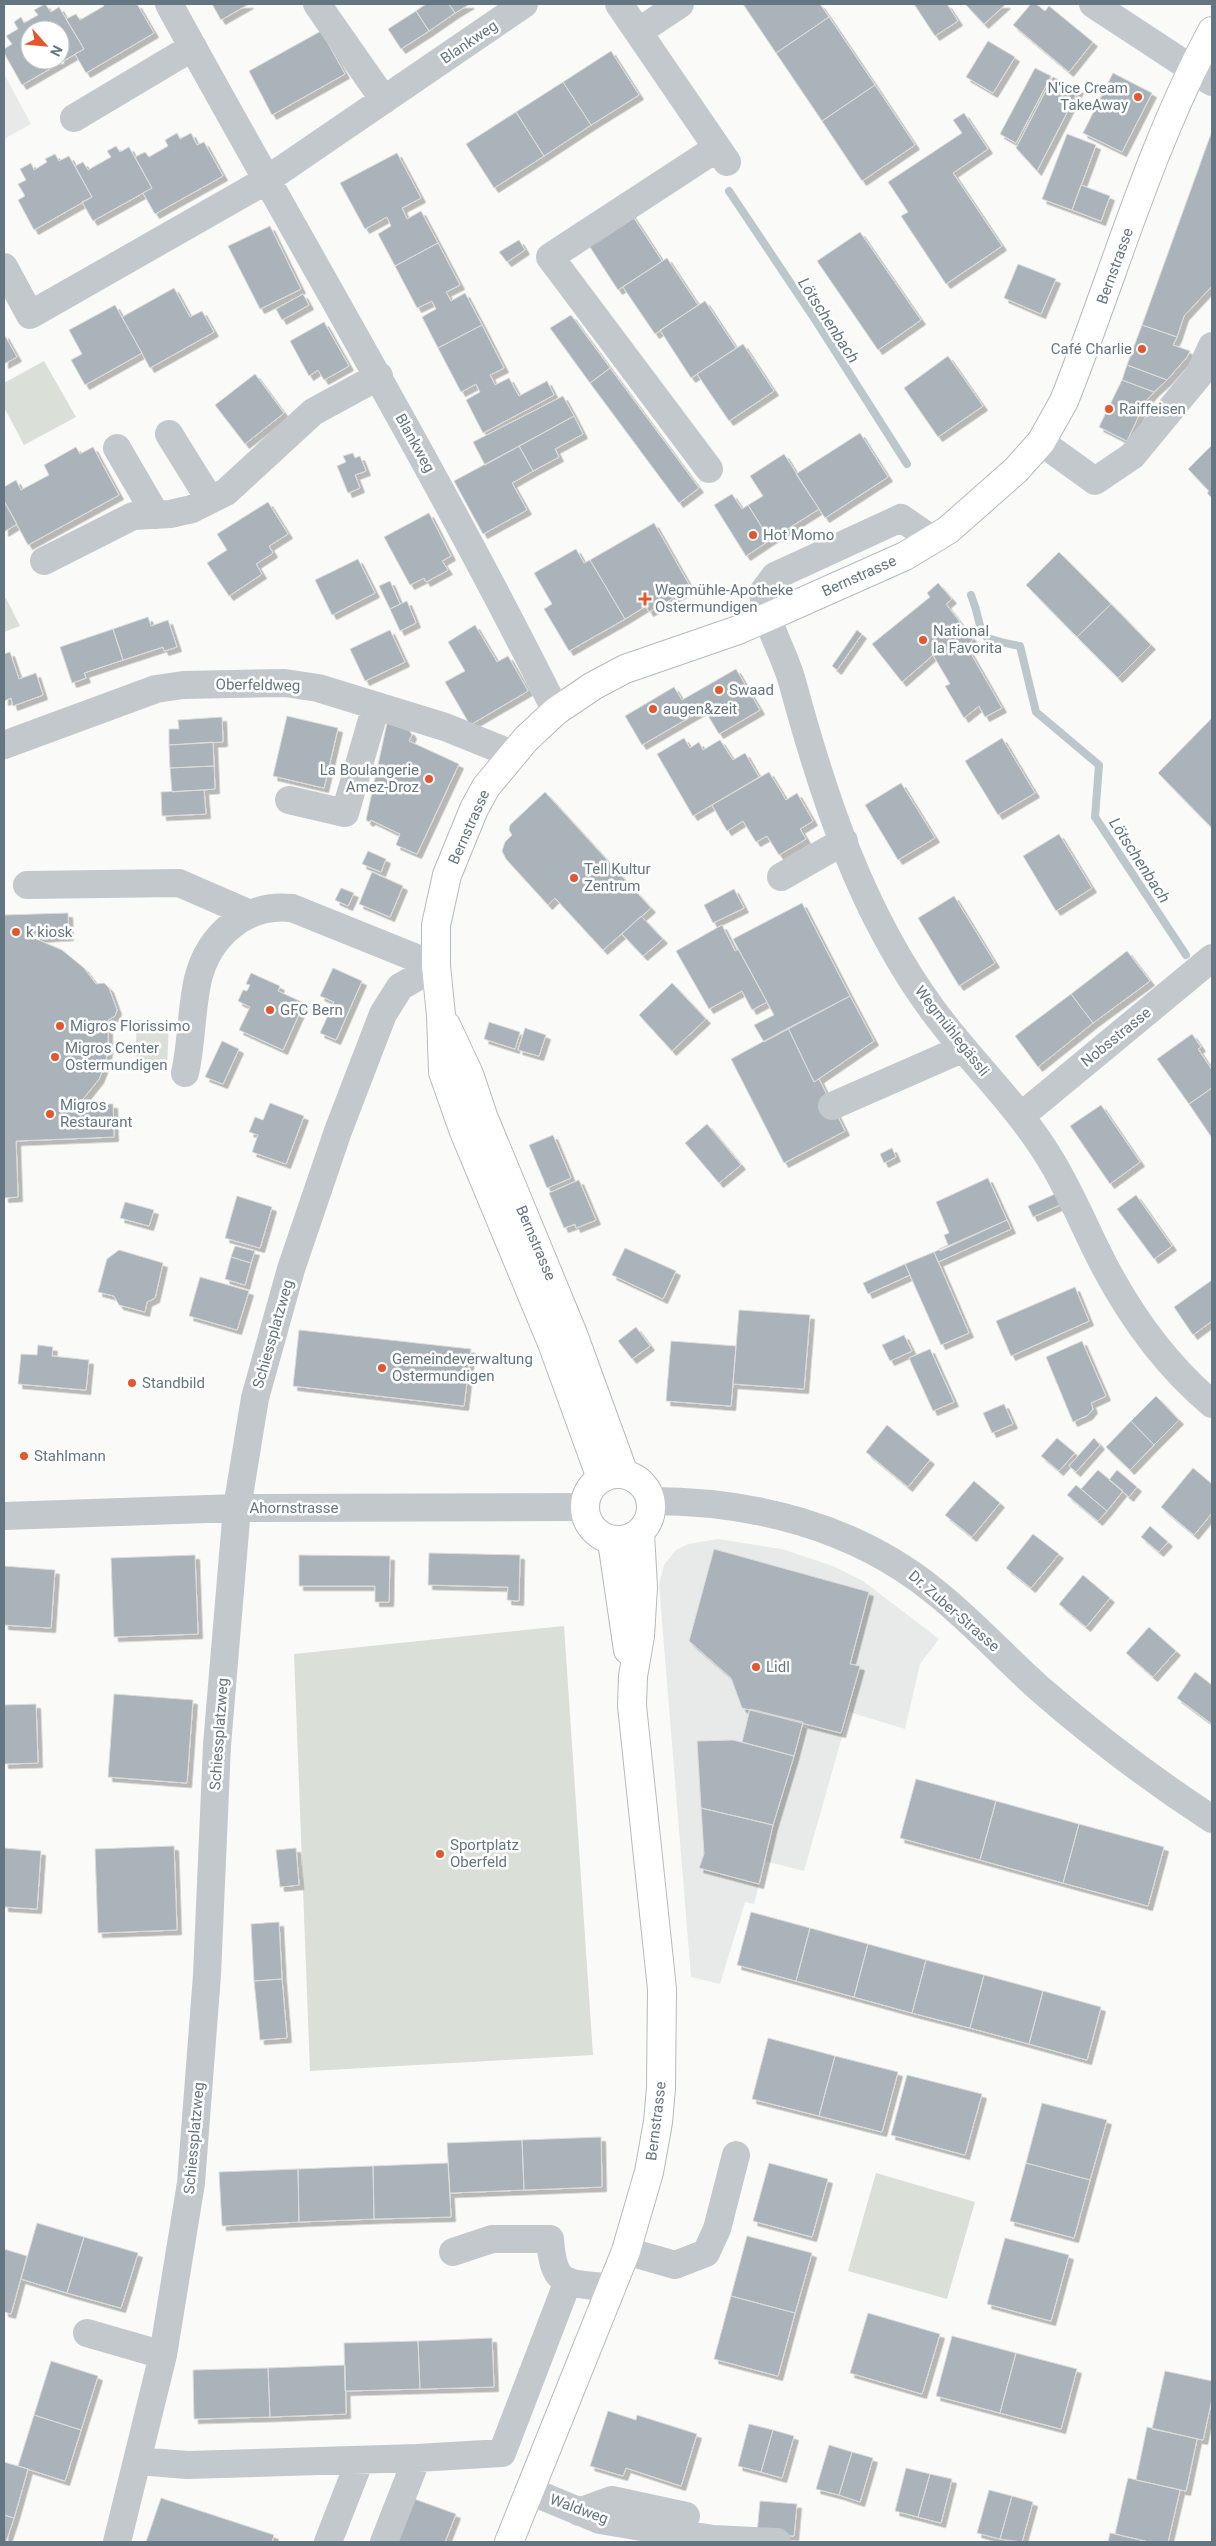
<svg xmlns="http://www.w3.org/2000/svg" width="1216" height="2546" viewBox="0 0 1216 2546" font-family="Roboto,sans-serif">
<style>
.built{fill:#e8e9e9}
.green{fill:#dadfd7}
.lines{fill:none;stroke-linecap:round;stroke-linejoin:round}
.stream{stroke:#bbc7cb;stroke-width:8}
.building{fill:#aab3b9;stroke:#dcdcda;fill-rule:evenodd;filter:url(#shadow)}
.major-casing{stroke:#b5babe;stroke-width:30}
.minor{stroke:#c3c8cc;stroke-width:28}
.major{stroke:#fff;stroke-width:28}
.poi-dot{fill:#e4572e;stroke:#fff;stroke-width:2}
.labels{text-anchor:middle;stroke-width:5;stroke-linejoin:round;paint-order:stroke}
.street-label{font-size:15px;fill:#657683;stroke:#fff}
.poi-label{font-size:15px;fill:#657683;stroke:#fff;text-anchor:start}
.water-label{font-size:16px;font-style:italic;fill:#60757c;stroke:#fff}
</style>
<defs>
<filter id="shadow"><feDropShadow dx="4.5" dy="4.5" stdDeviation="0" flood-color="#0004"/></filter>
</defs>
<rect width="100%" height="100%" fill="#fafaf8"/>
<path class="built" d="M4,74L31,124L4,139Z
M718,1539L782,1549L833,1566L863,1581L939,1639L920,1664L905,1729L849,1712L804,1871L765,1861L754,1904L745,1902L720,1984L691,1977L659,1584L664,1565L676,1550L688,1544Z"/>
<path class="green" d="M44,361L76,417L24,445L4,407V383Z
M6,598L20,626L4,632V599Z
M137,1020L169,1022L167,1067L135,1065Z
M564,1626L593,2055L310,2071L294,1654Z
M876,2173L975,2202L947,2299L848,2271Z"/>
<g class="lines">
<path class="stream" d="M729,191L816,321L907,464
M971,595C988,637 968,636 1020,646L1036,712L1099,765L1095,817L1186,955"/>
</g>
<path class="building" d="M45,4L51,12L59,7L84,49L22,85L4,53V49L12,44L6,36L18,29L14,22L21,17L24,23L38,15L34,10ZM30,30H60V60H30Z
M103,4H137L154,33L86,73L75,54L84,49L66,19L76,14L80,20L104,6Z
M212,4H249L221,20Z
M426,4H449L455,13L429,31L416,11Z
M449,4H470L455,13Z
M743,4H820L829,17L776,53Z
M914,4H947L958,21L935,36Z
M965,4H1006L984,24Z
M1031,4H1036L1045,11L1049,6L1093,42L1069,72L1013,25Z
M416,11L429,31L401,49L388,29Z
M829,17L875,85L822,121L776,53Z
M321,31L345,74L272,115L249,71Z
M988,41L1015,57L993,93L966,77Z
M611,51L639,95L591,125L563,82Z
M1035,68L1051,76L1016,143L1000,134Z
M1113,73L1152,93L1122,152L1083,133Z
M1053,77L1079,89L1037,171L1016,148Z
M563,82L591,125L544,156L516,112Z
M875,85L915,145L862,181L822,121Z
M516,112L544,156L494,188L466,144Z
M964,113L988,149L953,173L1002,246L946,284L901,216L908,212L888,182L962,133L953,120Z
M1212,131V286L1184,316L1177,337L1142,325Z
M177,133L180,139L191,133L197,145L204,142L223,176L155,214L143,193L152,188L135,157L145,152L149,157L168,146L165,140Z
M1067,134L1096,145L1072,210L1042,199Z
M116,146L120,152L129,147L152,188L93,221L82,202L92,197L75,166L83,162L88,170L111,157L107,151Z
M397,153L421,198L402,208L407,219L421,211L438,243L395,266L378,234L391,226L387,217L365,229L340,183Z
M55,154L59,161L69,156L92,197L34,230L18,200L25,196L18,184L26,180L20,169L31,163L34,170L47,162L45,159Z
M1081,185L1110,196L1101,221L1072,210Z
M630,212L662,261L618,290L586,241Z
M270,226L301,289L260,309L228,246Z
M860,232L921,320L878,350L817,261Z
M519,240L525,250L507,262L499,252Z
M438,243L460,285L446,292L451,301L465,293L482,325L438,348L422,317L436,309L432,301L417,308L395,266Z
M667,258L698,305L655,334L623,287Z
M1018,264L1056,279L1041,314L1004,298Z
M174,288L190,317L202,311L214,332L150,368L122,317Z
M303,294L309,305L282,320L276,309Z
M705,301L736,348L691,378L660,330Z
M115,305L142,353L85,385L71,360L82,354L69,330Z
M571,315L610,368L590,383L550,328Z
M324,322L349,366L324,380L318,370L309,376L290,341Z
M482,325L504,368L490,375L495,385L509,378L519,396L547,381L554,395L483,433L466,400L480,392L476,384L461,392L438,348Z
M1142,325L1177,337L1173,345L1190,351L1187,357L1167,380L1127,365Z
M4,334L17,357L4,364Z
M743,344L774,391L729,421L697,374Z
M948,356L983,406L938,437L904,388Z
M1127,365L1167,380L1154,392L1122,380Z
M610,368L699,488L679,503L590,383Z
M255,374L284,413L245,444L215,405Z
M1122,380L1154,392L1145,402L1127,441L1099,427Z
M563,396L574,416L485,465L473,442Z
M574,416L583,434L555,449L559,457L533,471L519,446Z
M860,433L888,477L825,518L796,474Z
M1212,445V498L1207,493L1209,491L1188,469Z
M519,446L533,471L512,483L527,510L483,534L454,481Z
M76,447L80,454L93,447L119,495L28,545L4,501V487L16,480L21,490L49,475L44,465Z
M353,453L355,458L360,456L366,471L355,475L360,488L348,493L337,466L346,462L343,456Z
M784,454L819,509L770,540L748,505L763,496L750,476Z
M732,494L742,509L748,505L770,540L746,556L714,505Z
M4,501L17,524L4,532Z
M268,502L288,534L269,546L273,553L256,564L262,574L229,596L207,563L227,550L217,534Z
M429,513L451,556L442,561L448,570L426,582L424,578L410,585L384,537Z
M654,523L691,588L649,612L646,606L625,619L590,560Z
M576,549L584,563L590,560L625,619L569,651L544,609L552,604L534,573Z
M1059,552L1111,604L1077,637L1026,585Z
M358,559L375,593L332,615L315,580Z
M390,581L400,604L390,609L379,586Z
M938,583L952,599L946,604L973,639L967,647L1002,708L985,717L979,706L964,718L945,686L950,684L933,655L902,682L872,644L930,597L927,593Z
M407,601L416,623L400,631L390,609Z
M1111,604L1151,645L1118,678L1077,637Z
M148,617L151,626L168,620L177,647L164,651L163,647L123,660L113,629Z
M475,625L497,662L508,656L528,691L470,725L445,682L465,671L448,642Z
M113,629L123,660L84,673L86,678L72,683L60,647Z
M390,630L405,662L365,681L350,649Z
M857,630L862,634L837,670L832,666Z
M10,652L19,679L36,673L43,695L13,706L11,698L4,701V654Z
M736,669L760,710L719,734L704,709L642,745L625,716L674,687L682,700Z
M287,716L338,728L324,788L273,776Z
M222,717L223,742L169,745V729H179L178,720Z
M1212,718V826L1211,827L1158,773Z
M387,723L410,731L412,735L409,741L459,764L417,854L396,845L400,834L371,820L369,822L366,820Z
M684,738L690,748L699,742L703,750L720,740L733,760L745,753L759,777L693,816L657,754Z
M1002,738L1035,793L998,815L965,761Z
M213,742L214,766L170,768L169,745Z
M214,766L215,789L172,792L170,768Z
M769,772L786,800L797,793L813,821L800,829L806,839L779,855L767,836L756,842L743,821L727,831L712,805Z
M901,783L935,838L898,860L865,805Z
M204,790L206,814L162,816L161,792Z
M545,792L651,908L603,950L555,898L548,905L506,859L502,851L505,842L512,835L509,830L510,825Z
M1059,834L1092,888L1056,911L1023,856Z
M368,851L386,859L381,872L362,864Z
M372,872L403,886L390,917L359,904Z
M341,888L354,893L348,906L335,900Z
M734,889L744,908L713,923L704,905Z
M954,896L995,963L959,986L918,918Z
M802,903L850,996L764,1042L754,1025L774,1015L733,939Z
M68,913L69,936L34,938L62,950L84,968L96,984L104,983L109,988L117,1010L115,1016L108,1020V1050L105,1064L99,1079L79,1104H113L114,1137L16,1141L18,1197L4,1198V915Z
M641,916L663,939L643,956L622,934Z
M722,925L735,951L738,949L767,1002L752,1010L742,991L709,1009L676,951Z
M1127,951L1150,981L1093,1023L1071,994Z
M333,968L362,981L336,1040L320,1033L334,1002L320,996Z
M251,973L280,986L278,991L304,1003L283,1050L239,1030L250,1007L238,1001L243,990L247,991L250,985L246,984Z
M672,983L706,1019L672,1051L639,1015Z
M1071,994L1093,1023L1038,1067L1015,1036Z
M850,996L874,1041L814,1082L788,1028Z
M489,1022L520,1032L515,1049L484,1039Z
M525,1028L546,1035L539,1056L518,1050Z
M788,1028L814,1082L819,1079L845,1131L784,1163L731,1059Z
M1192,1034L1201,1047L1198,1049L1212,1070V1088L1189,1104L1157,1059Z
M222,1041L239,1049L223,1084L205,1077Z
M1212,1088V1138L1189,1104Z
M270,1103L304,1116L286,1164L252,1152L258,1135L249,1132L255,1117L263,1120Z
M1101,1105L1140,1162L1110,1184L1070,1126Z
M707,1124L741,1165L719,1183L685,1143Z
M553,1135L571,1178L547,1188L529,1145Z
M892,1148L896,1157L884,1163L880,1154Z
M988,1178L1007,1220L940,1251L939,1249L948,1245L944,1235L949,1233L936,1202Z
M579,1180L596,1220L576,1228L575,1224L564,1228L549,1193Z
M1055,1194L1060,1205L1033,1217L1028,1206Z
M1136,1195L1172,1246L1154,1259L1117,1209Z
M237,1196L272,1207L260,1248L225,1238Z
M125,1202L154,1210L149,1226L120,1218Z
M1007,1220L1011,1229L938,1262L934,1252Z
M235,1246L255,1251L251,1263L231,1257Z
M625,1248L676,1271L663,1299L612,1275Z
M119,1250L163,1263L155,1298L147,1302L145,1312L119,1305L114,1296L98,1292L107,1259Z
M934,1252L969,1333L941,1345L905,1264Z
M231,1257L251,1263L245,1285L225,1279Z
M905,1264L910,1275L868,1294L863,1283Z
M200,1277L249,1291L237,1330L189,1316Z
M1212,1280V1321L1193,1335L1174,1307Z
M1075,1287L1089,1321L1011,1356L996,1321Z
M739,1310L810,1315L804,1389L733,1384Z
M636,1327L650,1346L632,1359L618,1341Z
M299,1330L471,1349L464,1406L293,1386Z
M904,1335L912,1351L890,1361L882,1345Z
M671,1341L736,1346L731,1406L666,1401Z
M1082,1341L1106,1396L1091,1403L1093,1409L1088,1415L1073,1422L1046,1357Z
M38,1345L53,1347L52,1356L89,1360L86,1390L18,1384L21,1354L37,1355Z
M930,1349L954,1402L933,1411L909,1358Z
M1156,1396L1179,1420L1154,1445L1131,1421Z
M1004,1404L1013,1424L992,1433L983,1413Z
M1131,1421L1154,1445L1130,1470L1106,1447Z
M887,1425L930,1460L908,1487L866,1452Z
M1057,1438L1075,1453L1059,1471L1041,1456Z
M1094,1438L1100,1445L1076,1472L1069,1466Z
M1193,1468L1212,1484V1513L1194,1535L1161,1507Z
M1098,1470L1123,1491L1107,1511L1081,1489Z
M1117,1470L1137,1487L1129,1497L1109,1480Z
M974,1481L1000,1503L972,1537L945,1515Z
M1076,1485L1107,1511L1098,1521L1067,1495Z
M1150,1526L1168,1542L1159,1552L1141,1537Z
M1033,1534L1059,1554L1031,1588L1006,1568Z
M714,1549L869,1592L850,1664L860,1666L841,1733L742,1708L731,1678L689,1641Z
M429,1553L520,1555L519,1601L507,1600L508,1587L428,1585Z
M195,1555L198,1634L114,1637L111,1558Z
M299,1555L390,1556L389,1602H375V1586H299Z
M4,1566L55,1570L51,1628L4,1625Z
M1083,1575L1110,1598L1086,1627L1059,1604Z
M1149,1627L1176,1651L1153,1677L1126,1653Z
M1195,1672L1212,1685V1724L1177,1698Z
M114,1694L193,1700L187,1783L108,1777Z
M36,1704L38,1763L4,1764V1705Z
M750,1709L803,1722L794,1756L742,1742Z
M733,1740L794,1756L773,1825L701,1808L697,1741Z
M916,1779L996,1801L980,1860L900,1838Z
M996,1801L1079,1824L1063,1883L980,1860Z
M701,1808L773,1825L759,1884L699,1868L704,1854Z
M1079,1824L1164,1847L1148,1906L1063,1883Z
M174,1846L177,1930L98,1933L95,1849Z
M4,1848L41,1851L37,1909L4,1907Z
M296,1848L299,1885L280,1887L276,1850Z
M751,1912L810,1928L796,1981L737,1965Z
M279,1922L282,1979L254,1981L251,1924Z
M810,1928L868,1944L854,1997L796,1981Z
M868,1944L926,1960L912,2013L854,1997Z
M926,1960L984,1975L970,2028L912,2013Z
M984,1975L1043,1991L1029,2044L970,2028Z
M282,1979L287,2038L260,2040L254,1981Z
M1043,1991L1101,2007L1087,2060L1029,2044Z
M768,2038L835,2056L819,2116L752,2099Z
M835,2056L898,2072L882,2132L819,2116Z
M907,2075L982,2094L965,2155L891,2135Z
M1042,2103L1107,2120L1090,2180L1026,2163Z
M601,2137L602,2187L524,2190L522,2140Z
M522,2140L524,2190L450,2193L447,2143Z
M448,2163L451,2217L374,2219L373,2166Z
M769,2163L828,2179L812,2237L753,2221Z
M1026,2163L1090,2180L1074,2238L1010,2221Z
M373,2166L374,2219L299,2222L298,2169Z
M298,2169L299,2222L222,2226L219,2172Z
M37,2223L84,2237L67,2293L21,2279Z
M747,2236L812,2253L795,2313L731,2296Z
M84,2237L138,2253L121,2308L67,2293Z
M1005,2238L1069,2255L1051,2321L987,2304Z
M4,2249L27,2256L11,2314L4,2312Z
M731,2296L795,2313L778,2376L714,2359Z
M868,2313L940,2334L922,2394L850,2373Z
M952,2336L1016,2353L1000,2413L936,2396Z
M492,2338L494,2387L420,2389L418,2341Z
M418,2341L420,2389L345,2391L344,2343Z
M1016,2353L1077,2369L1061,2429L1000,2413Z
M51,2361L98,2376L81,2430L34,2415Z
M345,2365L346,2414L270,2417L268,2368Z
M268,2368L270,2417L194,2419L193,2370Z
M1165,2371L1212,2381V2399L1203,2440L1152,2429Z
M608,2411L636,2420L637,2415L697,2434L681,2486L626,2468L623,2476L590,2466Z
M34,2415L81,2430L65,2481L18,2466Z
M749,2424L773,2430L761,2472L738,2466Z
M1147,2427L1197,2439L1186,2491L1136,2480Z
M773,2430L794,2436L782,2478L761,2472Z
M829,2445L852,2452L839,2495L816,2489Z
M852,2452L873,2458L860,2502L839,2495Z
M4,2462L28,2469L14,2518L4,2515Z
M906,2468L930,2474L918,2517L895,2511Z
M930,2474L952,2479L941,2523L918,2517Z
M1128,2478L1180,2490L1168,2542H1149L1115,2534Z
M989,2490L1012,2496L1000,2539L977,2533Z
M1012,2496L1033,2502L1022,2542L1000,2539Z
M409,2497L456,2514L445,2542H392Z
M161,2498L274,2535L272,2542H146Z
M760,2501L797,2504L794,2536L757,2533Z
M4,2515L14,2518L6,2542H4Z
M1110,2533L1115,2534L1149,2542H1108Z"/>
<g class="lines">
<defs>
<path id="major" d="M446,1025L469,1074L483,1116L573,1334L624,1474
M585 1507a33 33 0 1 1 66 0a33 33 0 1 1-66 0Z
M601,1478L552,1343L463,1129L443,1072L441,1015L436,966V925L447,875L474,809L486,787L526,739L556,711L593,686L625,669L738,630L786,609L905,556L948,530L1016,470L1041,442L1064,401C1113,278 1149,148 1212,31
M612,1541L628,1650
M509,2542L626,2251L649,2172L658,2122L661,2088L662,1989L632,1706L633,1676L640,1636L643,1587L640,1533"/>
</defs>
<use href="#major" class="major-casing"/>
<path class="minor" d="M169,4C298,240 436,470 556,711
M317,4L384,100
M619,4L727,162
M1093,4L1212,82
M638,32L680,4
M74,118L193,47
M4,267L30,315L265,181L524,4
M169,434L210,500
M1041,442L1095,481L1132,456L1199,375L1212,346
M117,448L156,515
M709,469L550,257L717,148
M933,540L901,518L775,576L763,592C764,601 765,611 768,619C775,640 786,660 792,681C823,796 861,912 932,1009C969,1060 1016,1103 1049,1157C1071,1192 1086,1231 1105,1267C1132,1318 1168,1367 1212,1404
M44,561L133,516L170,514L192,509L226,492L313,412L379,376
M4,745L156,689L183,685L285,683L318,688L445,727L512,754
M289,800L345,813L376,706
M781,877L844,841
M27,885L179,883L248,913
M185,1073C192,1042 191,1009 198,979C209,935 246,903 292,908L436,966
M832,1106L962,1049
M1021,1116L1212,958
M651,1501C752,1501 854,1526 934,1591C972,1621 1004,1657 1040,1689C1094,1736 1152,1780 1212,1819
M4,1516L237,1508L584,1507
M626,2251L675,2265L706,2253L717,2229L736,2155
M453,2252L492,2239H550C554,2290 567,2282 612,2288
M87,2333L163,2355
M138,2461L187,2465L417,2458L502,2453L568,2281
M530,2491L600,2520L713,2539L777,2542
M579,2512L612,2500L686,2516
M117,2542L163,2355L191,2183L207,1975L217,1745L237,1508L255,1398L291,1269L338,1131L383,1014L400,987L436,966
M328,2542L360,2460
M384,2542L417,2458"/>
<use href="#major" class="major"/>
</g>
<g class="poi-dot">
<circle cx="1138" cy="97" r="5"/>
<circle cx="1142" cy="349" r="5"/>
<circle cx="1109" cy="409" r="5"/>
<circle cx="753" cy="535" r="5"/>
<path d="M642.5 591.5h5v5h5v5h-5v5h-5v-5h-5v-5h5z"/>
<circle cx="923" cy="640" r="5"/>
<circle cx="719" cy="690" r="5"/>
<circle cx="653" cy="709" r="5"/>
<circle cx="429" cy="779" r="5"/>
<circle cx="574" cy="878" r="5"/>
<circle cx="16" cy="932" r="5"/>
<circle cx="270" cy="1010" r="5"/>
<circle cx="60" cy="1026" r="5"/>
<circle cx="55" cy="1057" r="5"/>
<circle cx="50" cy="1114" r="5"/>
<circle cx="382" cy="1368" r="5"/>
<circle cx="132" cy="1383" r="5"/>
<circle cx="24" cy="1456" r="5"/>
<circle cx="756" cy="1667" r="5"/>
<circle cx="440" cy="1854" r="5"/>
</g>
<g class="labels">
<g class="street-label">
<text transform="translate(469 42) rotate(-34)" y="5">Blankweg</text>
<text transform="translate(1115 266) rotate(-70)" y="5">Bernstrasse</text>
<text transform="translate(415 443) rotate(61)" y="5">Blankweg</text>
<text transform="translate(859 576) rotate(-24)" y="5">Bernstrasse</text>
<text transform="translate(258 685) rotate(1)" y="5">Oberfeldweg</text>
<text transform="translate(469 827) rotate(-66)" y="5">Bernstrasse</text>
<text transform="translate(952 1031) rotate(52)" y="5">Wegmühlegässli</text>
<text transform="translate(1116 1037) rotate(-39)" y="5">Nobsstrasse</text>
<text transform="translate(536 1243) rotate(67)" y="5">Bernstrasse</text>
<text transform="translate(273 1334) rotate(-74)" y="5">Schiessplatzweg</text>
<text x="294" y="1513">Ahornstrasse</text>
<text transform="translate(954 1611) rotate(41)" y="5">Dr. Zuber-Strasse</text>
<text transform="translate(219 1734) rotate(-86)" y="5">Schiessplatzweg</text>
<text transform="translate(656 2121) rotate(-83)" y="5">Bernstrasse</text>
<text transform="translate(194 2138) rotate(-85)" y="5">Schiessplatzweg</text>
<text transform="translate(579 2509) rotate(20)" y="5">Waldweg</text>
</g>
<g class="poi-label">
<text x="1128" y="93" text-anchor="end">N'ice Cream<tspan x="1128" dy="17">TakeAway</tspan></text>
<text x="1132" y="354" text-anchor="end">Café Charlie</text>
<text x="1119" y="414">Raiffeisen</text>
<text x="763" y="540">Hot Momo</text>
<text x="655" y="595">Wegmühle-Apotheke<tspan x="655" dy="17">Ostermundigen</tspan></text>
<text x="933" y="636">National<tspan x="933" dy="17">la Favorita</tspan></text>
<text x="729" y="695">Swaad</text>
<text x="663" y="714">augen&amp;zeit</text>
<text x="419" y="775" text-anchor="end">La Boulangerie<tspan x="419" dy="17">Amez-Droz</tspan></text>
<text x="584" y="874">Tell Kultur<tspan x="584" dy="17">Zentrum</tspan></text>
<text x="26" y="937">k kiosk</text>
<text x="280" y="1015">GFC Bern</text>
<text x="70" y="1031">Migros Florissimo</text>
<text x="65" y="1053">Migros Center<tspan x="65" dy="17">Ostermundigen</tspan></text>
<text x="60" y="1110">Migros<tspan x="60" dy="17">Restaurant</tspan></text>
<text x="392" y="1364">Gemeindeverwaltung<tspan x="392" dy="17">Ostermundigen</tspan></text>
<text x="142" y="1388">Standbild</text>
<text x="34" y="1461">Stahlmann</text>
<text x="766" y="1672">Lidl</text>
<text x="450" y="1850">Sportplatz<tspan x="450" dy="17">Oberfeld</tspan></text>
</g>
<g class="water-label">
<text transform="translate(829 320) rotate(57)" y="6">Lötschenbach</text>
<text transform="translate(1140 860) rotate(57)" y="6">Lötschenbach</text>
</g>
</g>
<rect width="1216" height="2546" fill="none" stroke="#657683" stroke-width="10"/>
<g transform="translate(45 45) rotate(117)"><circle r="24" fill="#ffffff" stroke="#c1c8cd"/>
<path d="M0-4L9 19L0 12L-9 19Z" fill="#e4572e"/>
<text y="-8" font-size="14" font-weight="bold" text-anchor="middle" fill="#657683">N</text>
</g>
</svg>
